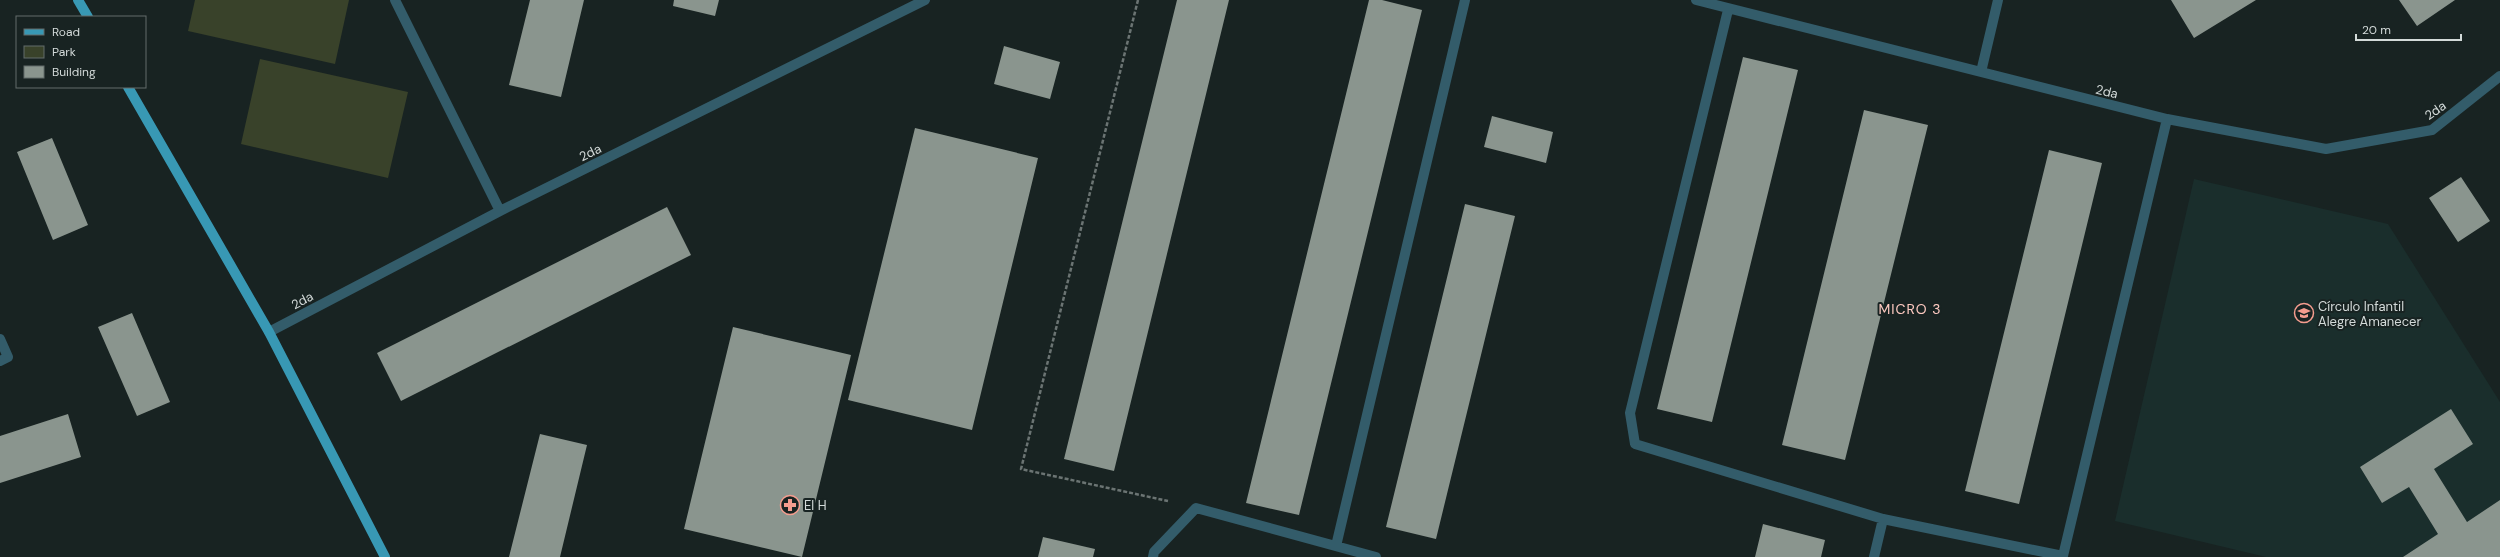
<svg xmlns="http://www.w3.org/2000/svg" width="2500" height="557" viewBox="0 0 2500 557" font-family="'DM Sans',sans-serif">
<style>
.built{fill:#1a2e2c}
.green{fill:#39422a}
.building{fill:#8a958e}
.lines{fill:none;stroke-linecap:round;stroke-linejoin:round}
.path{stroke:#6b7473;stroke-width:2.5;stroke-dasharray:4 2;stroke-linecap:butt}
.minor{stroke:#335c6a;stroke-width:10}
.major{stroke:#3898b4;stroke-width:10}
.labels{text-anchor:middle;stroke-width:4;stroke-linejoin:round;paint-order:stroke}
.street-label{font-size:13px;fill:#d3dad9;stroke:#182322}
.poi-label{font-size:13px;fill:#d3dad9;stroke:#182322;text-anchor:start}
.neighbourhood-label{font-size:14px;letter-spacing:1px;fill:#fdc9c0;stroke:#182322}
</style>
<rect width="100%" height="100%" fill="#182322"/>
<path class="built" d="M2194,179L2388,224L2500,402V557H2266L2115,521Z"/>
<path class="green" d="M195,0H349L335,64L188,31Z
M260,59L408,92L388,178L241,144Z"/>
<path class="building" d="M530,0H584L561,97L509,85Z
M674,0H719L715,16L673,6Z
M1177,0H1229L1114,471L1064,459Z
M1369,0H1382L1422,10L1299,515L1246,503Z
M2171,0H2256L2194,38Z
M2399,0H2455L2417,26Z
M1004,46L1060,62L1050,99L994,84Z
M1743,57L1798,70L1712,422L1657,409Z
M1864,110L1928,125L1845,460L1782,445Z
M1492,116L1553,132L1546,163L1484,147Z
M915,128L1038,158L972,430L848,400Z
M52,138L88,225L53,240L17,152Z
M2049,150L2102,163L2019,504L1965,491Z
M2461,177L2490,221L2458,242L2429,198Z
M1465,204L1515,216L1436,539L1386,527Z
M667,207L691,255L401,401L377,353Z
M132,313L170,402L137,416L98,327Z
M733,327L851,355L802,557L684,529Z
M2451,409L2473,444L2434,469L2467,522L2500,500V557H2403L2438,534L2409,487L2382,503L2360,467Z
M68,414L81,457L0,483V436Z
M540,434L587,445L560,557H509Z
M1763,524L1825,540L1821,557H1755Z
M1043,537L1095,549L1093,557H1038Z"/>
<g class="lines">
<path class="path" d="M1138,0L1021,469L1168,501"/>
<path class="minor" d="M395,0L500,211
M1696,0L2167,119L2326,149L2432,130L2500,76
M1728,10L1630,413L1635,444L1883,519L2063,556L2167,119
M1981,72L1998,0
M269,332L500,211L925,0
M0,339L8,357L0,361
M1336,546L1465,0
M1153,557L1154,552L1196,508L1376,557
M1874,557L1883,519"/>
<path class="major" d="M78,0L88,17
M128,87L269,332L385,557"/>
</g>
<defs>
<symbol id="school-ring" viewBox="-11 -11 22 22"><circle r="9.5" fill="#182322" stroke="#f59d8f" stroke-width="1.5"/><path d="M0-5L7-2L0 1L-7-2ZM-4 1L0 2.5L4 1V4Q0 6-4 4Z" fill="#f59d8f"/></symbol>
<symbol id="pharmacy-ring" viewBox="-11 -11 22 22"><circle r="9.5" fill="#182322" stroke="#f59d8f" stroke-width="1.5"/><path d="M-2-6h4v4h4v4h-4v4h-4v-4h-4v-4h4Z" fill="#f59d8f"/></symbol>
</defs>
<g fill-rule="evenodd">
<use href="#school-ring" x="2293" y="302" width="22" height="22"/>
<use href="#pharmacy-ring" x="779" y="494" width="22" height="22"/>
</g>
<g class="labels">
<g class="street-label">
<text transform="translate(2107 91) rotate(14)" y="5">2da</text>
<text transform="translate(2435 110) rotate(-35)" y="5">2da</text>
<text transform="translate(590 152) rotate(-26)" y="5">2da</text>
<text transform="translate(302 300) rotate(-28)" y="5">2da</text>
</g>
<g class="poi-label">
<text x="2318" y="311">Círculo Infantil<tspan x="2318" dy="15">Alegre Amanecer</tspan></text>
<text x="804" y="510">El H</text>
</g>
<g class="neighbourhood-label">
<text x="1910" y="314">MICRO 3</text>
</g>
</g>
<rect x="16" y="16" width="130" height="72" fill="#182322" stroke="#636c6b"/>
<rect x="24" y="29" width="20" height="6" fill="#3898b4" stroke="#636c6b"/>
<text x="52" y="36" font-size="12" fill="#d3dad9">Road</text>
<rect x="24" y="46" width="20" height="12" fill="#39422a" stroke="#636c6b"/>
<text x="52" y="56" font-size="12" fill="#d3dad9">Park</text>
<rect x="24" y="66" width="20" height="12" fill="#8a958e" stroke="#636c6b"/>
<text x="52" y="76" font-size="12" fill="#d3dad9">Building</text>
<path d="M2356 34v6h105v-6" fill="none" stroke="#d3dad9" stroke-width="2"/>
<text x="2362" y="34" font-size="12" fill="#d3dad9" stroke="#182322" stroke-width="3" paint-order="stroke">20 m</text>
</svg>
